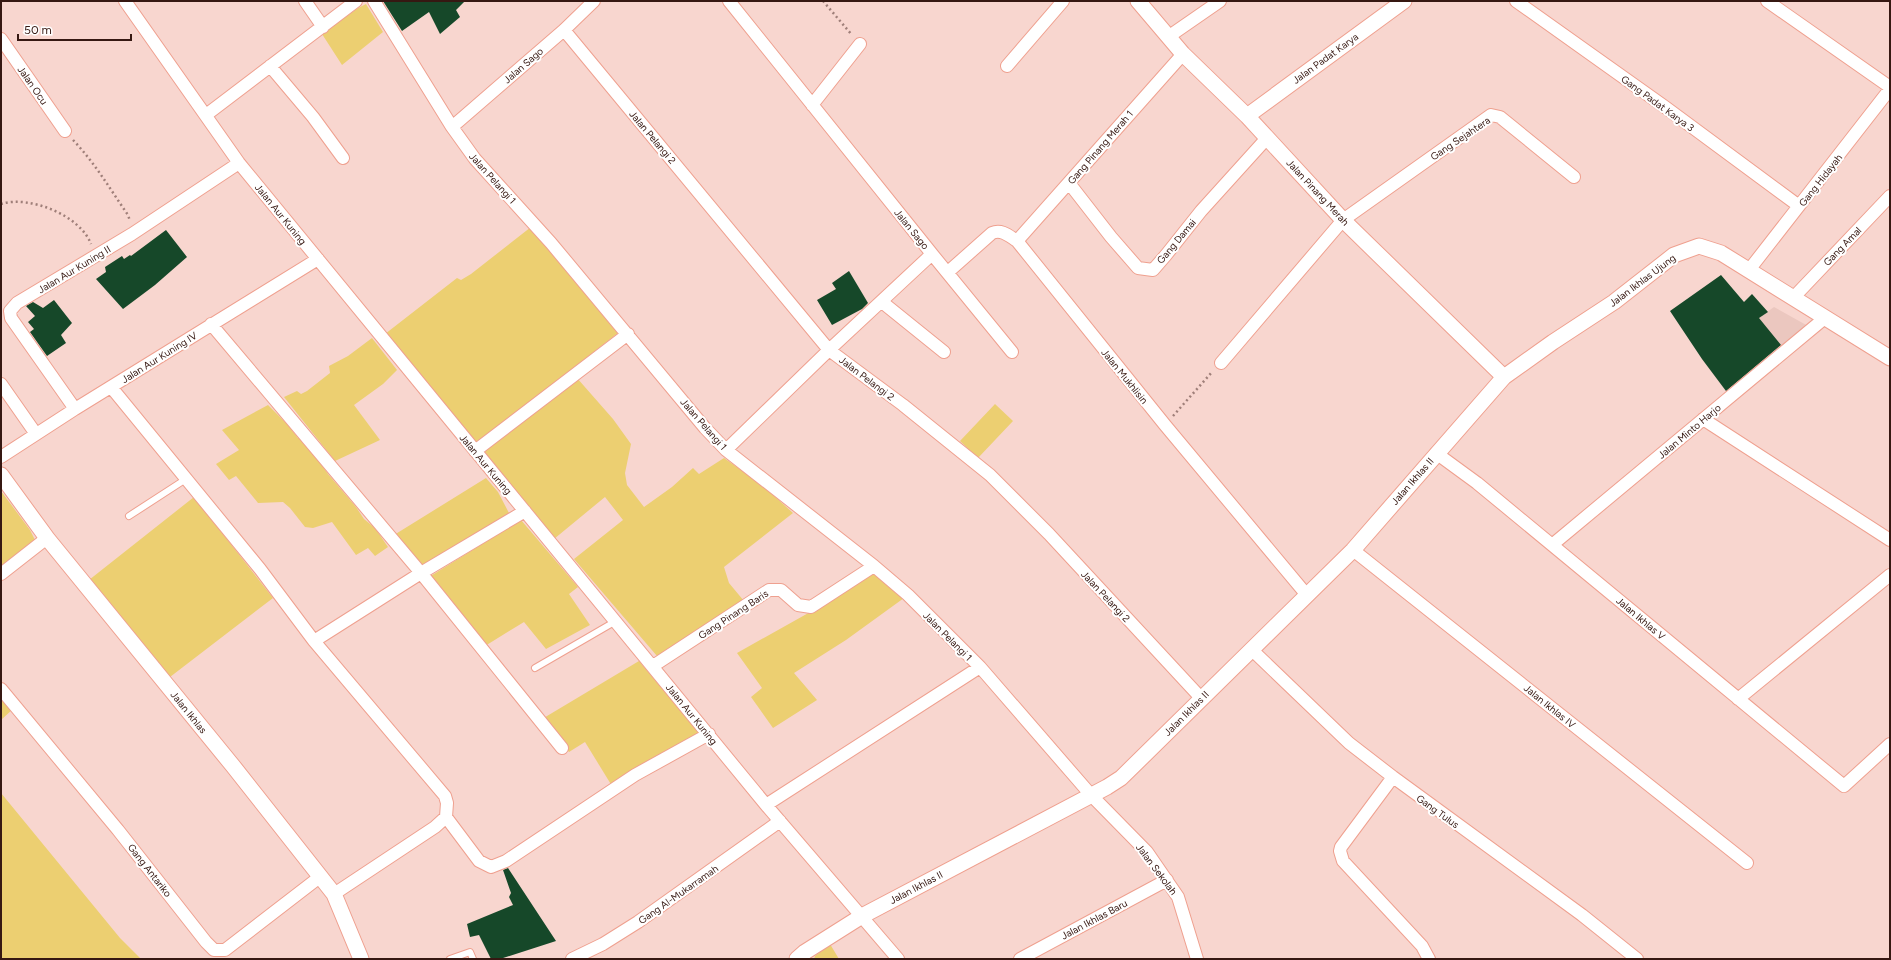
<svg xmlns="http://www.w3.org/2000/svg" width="1891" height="960" viewBox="0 0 1891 960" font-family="Figtree,sans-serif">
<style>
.built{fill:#ebc7bf}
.green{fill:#eccf71}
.building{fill:#164829}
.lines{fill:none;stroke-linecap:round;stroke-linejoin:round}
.service-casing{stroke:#efa08f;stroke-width:8}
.minor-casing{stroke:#efa08f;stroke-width:14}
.tertiary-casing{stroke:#efa08f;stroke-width:17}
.path{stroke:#9f7f79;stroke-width:2.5;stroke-dasharray:2 3;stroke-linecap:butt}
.service{stroke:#fff;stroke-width:6}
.minor{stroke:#fff;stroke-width:12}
.tertiary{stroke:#fff;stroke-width:15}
.labels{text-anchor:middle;stroke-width:4;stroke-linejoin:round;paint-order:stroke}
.street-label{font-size:10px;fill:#361812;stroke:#fff}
</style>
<rect width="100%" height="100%" fill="#f8d6cf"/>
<path class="built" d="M1774,307L1808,326L1726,391L1702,359Z"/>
<path class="green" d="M366,4L383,32L342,65L322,34L358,8Z
M531,227L618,333L477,443L385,334L457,278L461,280L471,274Z
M372,338L397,370L383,384L354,405L380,440L335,461L284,397L297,391L301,394L307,391L330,373L329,366L348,356Z
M577,378L613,419L631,444L625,473L627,485L644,507L672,487L693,468L699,474L724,458L762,485L793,513L724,567L729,583L744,601L657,656L574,559L623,520L605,497L554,539L484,453L486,448Z
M995,404L1013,421L978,458L960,441Z
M268,405L287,424L298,438H302L306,442L328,474L356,507L364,519L375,528L388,547L375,556L368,548L356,555L332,522L313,528L305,527L290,508L283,502L258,503L236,476L229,480L216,464L239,450L222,430Z
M486,478L498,492L509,513L422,569L394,535Z
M1,491L30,530L35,540L27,548L1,568Z
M194,497L273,598L170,677L89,580Z
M521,520L578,587L569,594L590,625L546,649L524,622L485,646L429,577Z
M872,573L904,598L846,640L794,673L817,700L773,728L751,697L762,688L737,653L828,602Z
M639,661L700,733L612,786L585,742L569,752L542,719Z
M1,695L13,709L1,720Z
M1,793L120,938L141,959H1Z
M830,944L839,959H814L815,956Z"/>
<path class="building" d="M383,1H465L456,10L460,17L440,34L429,12L402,31Z
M166,230L187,257L155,285L123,309L96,279L106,272L105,267L122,256L124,259L130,255L131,256Z
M849,271L868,303L862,309L832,325L817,300L836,289L832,283Z
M1721,275L1744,302L1752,294L1768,312L1759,318L1781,345L1726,391L1702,359L1670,311Z
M54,300L72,323L61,335L66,343L47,356L30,332L34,329L28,322L35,316L26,306L33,302L43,308Z
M508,868L556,941L500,959H491L479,935L470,937L467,924L513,905L509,897L511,893L503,870Z"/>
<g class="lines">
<defs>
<path id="service" d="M129,516L186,479
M535,668L616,621
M450,959L470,952L473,959"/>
<path id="minor" d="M125,1L239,163L766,805L898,959
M305,1L323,27
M374,1L452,127L475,159L551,243L705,428L726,450L874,566L908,595L980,667L1091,795L1147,852L1178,897L1197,959
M1516,1L1665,107L1799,206
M1767,1L1890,87
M564,30L829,350L903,405L990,475L1049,534L1201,698
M1168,37L1220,1
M1,39L65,131
M270,66L313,117L343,158
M1007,66L1063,1
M812,105L860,44
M206,115L356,1
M452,127L564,30L594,1
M1069,183L1111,237L1138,268L1153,270L1166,255L1201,211L1267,138
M1017,241L1183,54
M932,254L1012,352
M1749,270L1890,89
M948,272L992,233C1002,229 1009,236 1017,241L1165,425L1306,594
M1794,297L1890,196
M882,302L944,352
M211,324L421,573L562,748
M1221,363L1343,220L1491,115L1500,117L1574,177
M1,384L36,434
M111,387L260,569L314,641L445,796L447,803L446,817L435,827L334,894
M75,409L11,318L10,311L17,303L132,234L239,163
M1703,419L1890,540
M726,450L829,350L932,254L729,1
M475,451L628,334
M1436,453L1477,483L1844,786L1890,744
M1,457L75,409L318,259
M1552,545L1826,317
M1353,550L1747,863
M1,574L47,538
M314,641L421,573L525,511
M1251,649L1349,743L1393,777L1582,915L1637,959
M653,666L769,590H781L798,605L811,607L874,566
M1,689L118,830L206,942L214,950H225L321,876
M1738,699L1890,575
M1393,777L1341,847L1340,851L1343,861L1422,946L1429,959
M766,805L980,667
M446,817L479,861L491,867L506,861L635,775L709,734
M572,959L603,944L638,922L780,821
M1020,959L1167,880"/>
<path id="tertiary" d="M1138,1L1183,54L1247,116L1343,220L1504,377
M1247,116L1404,1
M1,475L47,538L233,766L334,894L361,959
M797,959L805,952L862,916L1107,787L1121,778L1353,550L1504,377L1553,342L1614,302L1674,255L1699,246L1721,253L1890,358"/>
</defs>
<use href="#service" class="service-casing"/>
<use href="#minor" class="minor-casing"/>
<use href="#tertiary" class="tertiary-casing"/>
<path class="path" d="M823,1L852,35
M73,140C95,163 110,189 128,215L130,221
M1,204C29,195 80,215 91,244
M1173,416L1212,372"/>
<use href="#service" class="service"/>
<use href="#minor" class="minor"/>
<use href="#tertiary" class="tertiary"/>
</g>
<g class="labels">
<g class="street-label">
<text transform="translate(1325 58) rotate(-36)" y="4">Jalan Padat Karya</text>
<text transform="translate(523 65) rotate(-41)" y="4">Jalan Sago</text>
<text transform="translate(33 85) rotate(55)" y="4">Jalan Ocu</text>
<text transform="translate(1658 103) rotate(36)" y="4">Gang Padat Karya 3</text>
<text transform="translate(653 137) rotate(50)" y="4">Jalan Pelangi 2</text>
<text transform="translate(1460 138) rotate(-34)" y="4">Gang Sejahtera</text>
<text transform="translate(1100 147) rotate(-49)" y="4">Gang Pinang Merah 1</text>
<text transform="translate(493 178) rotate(48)" y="4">Jalan Pelangi 1</text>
<text transform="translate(1820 180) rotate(-52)" y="4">Gang Hidayah</text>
<text transform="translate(1318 192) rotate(47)" y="4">Jalan Pinang Merah</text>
<text transform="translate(281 214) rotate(51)" y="4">Jalan Aur Kuning</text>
<text transform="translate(912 229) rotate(51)" y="4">Jalan Sago</text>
<text transform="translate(1176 241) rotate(-50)" y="4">Gang Damai</text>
<text transform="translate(1842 246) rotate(-46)" y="4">Gang Amal</text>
<text transform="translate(74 269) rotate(-31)" y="4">Jalan Aur Kuning II</text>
<text transform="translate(1642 280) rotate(-37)" y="4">Jalan Ikhlas Ujung</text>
<text transform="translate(159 357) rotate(-32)" y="4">Jalan Aur Kuning IV</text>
<text transform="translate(1125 376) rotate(51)" y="4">Jalan Mukhlisin</text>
<text transform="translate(867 378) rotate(37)" y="4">Jalan Pelangi 2</text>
<text transform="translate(704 424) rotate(49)" y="4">Jalan Pelangi 1</text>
<text transform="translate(1689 431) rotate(-40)" y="4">Jalan Minto Harjo</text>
<text transform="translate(486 464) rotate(50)" y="4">Jalan Aur Kuning</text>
<text transform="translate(1412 481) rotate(-49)" y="4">Jalan Ikhlas II</text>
<text transform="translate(1106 596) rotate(47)" y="4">Jalan Pelangi 2</text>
<text transform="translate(733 614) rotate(-33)" y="4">Gang Pinang Baris</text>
<text transform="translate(1641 618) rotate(40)" y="4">Jalan Ikhlas V</text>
<text transform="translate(948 636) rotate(45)" y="4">Jalan Pelangi 1</text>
<text transform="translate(1550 706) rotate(39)" y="4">Jalan Ikhlas IV</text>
<text transform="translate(189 712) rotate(51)" y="4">Jalan Ikhlas</text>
<text transform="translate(1186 713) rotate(-45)" y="4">Jalan Ikhlas II</text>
<text transform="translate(692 714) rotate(51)" y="4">Jalan Aur Kuning</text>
<text transform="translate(1438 811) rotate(36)" y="4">Gang Tulus</text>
<text transform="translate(1157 869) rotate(53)" y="4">Jalan Sekolah</text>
<text transform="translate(150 870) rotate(52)" y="4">Gang Antariko</text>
<text transform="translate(916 887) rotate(-28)" y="4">Jalan Ikhlas II</text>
<text transform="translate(678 894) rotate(-35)" y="4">Gang Al-Mukarramah</text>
<text transform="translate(1094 919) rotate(-28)" y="4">Jalan Ikhlas Baru</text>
</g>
</g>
<rect width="1891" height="960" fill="none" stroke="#361812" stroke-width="4"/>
<path d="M18 34v6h113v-6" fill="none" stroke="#361812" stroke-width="2"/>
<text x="24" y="34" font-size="12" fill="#361812" stroke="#ffffff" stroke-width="3" paint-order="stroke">50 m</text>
</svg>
